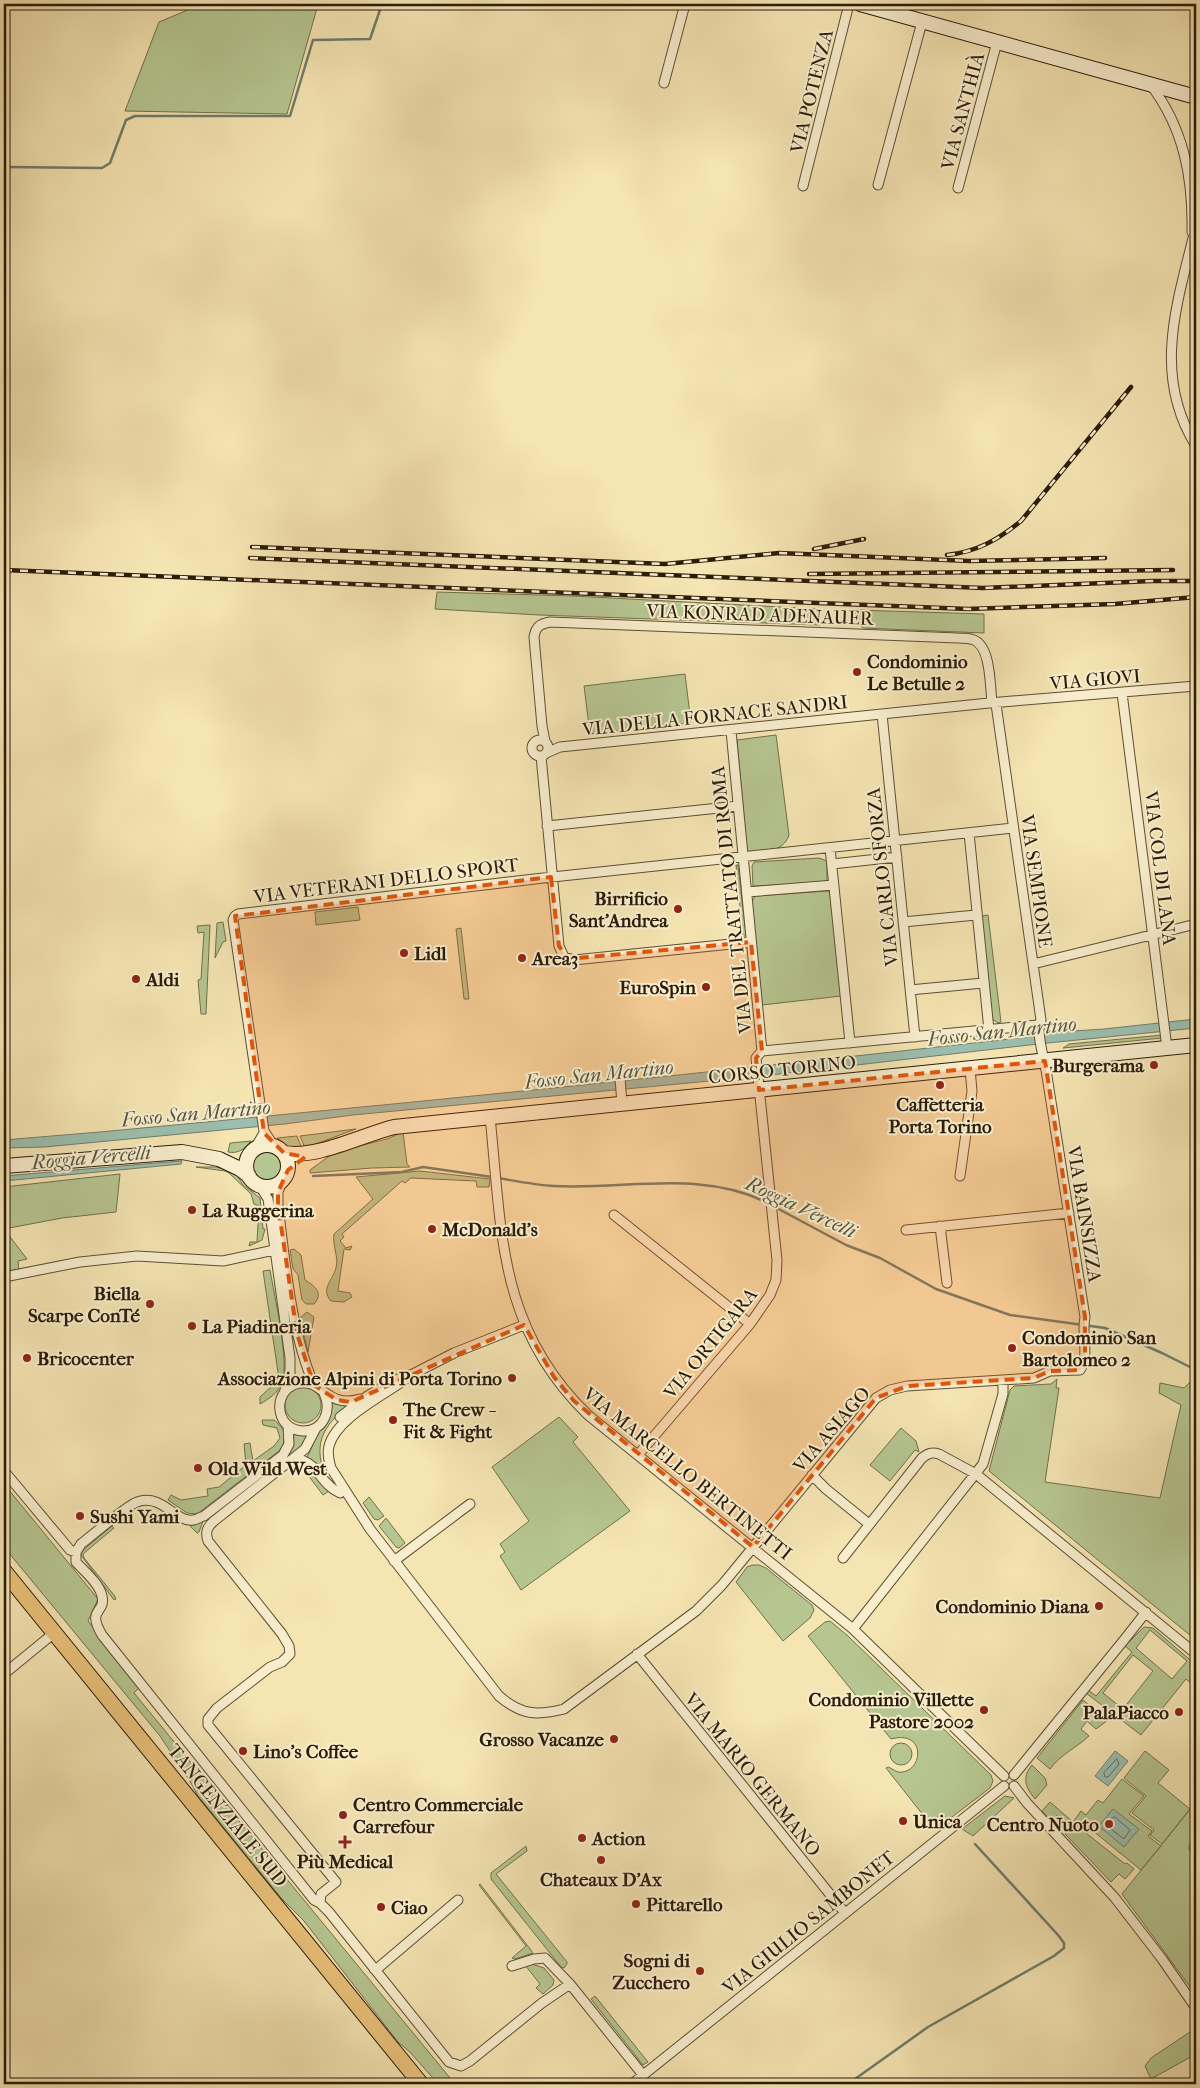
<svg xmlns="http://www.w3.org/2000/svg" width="1200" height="2088" viewBox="0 0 1200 2088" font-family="'IM FELL French Canon',serif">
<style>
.green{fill:#b6c691;stroke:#70704c;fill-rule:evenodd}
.water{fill:#9cbfaf;stroke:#6f7d6c}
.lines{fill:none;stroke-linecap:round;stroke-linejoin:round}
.shore{stroke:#646d5c;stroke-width:1}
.stream{stroke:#6f7d6c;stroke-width:2.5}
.street-casing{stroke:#5e4e33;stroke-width:11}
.secondary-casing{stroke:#2b1b08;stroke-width:16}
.primary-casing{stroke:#2b1b08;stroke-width:17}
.street{stroke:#f8eece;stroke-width:9}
.secondary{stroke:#f8eece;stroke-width:14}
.primary{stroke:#eac27a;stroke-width:15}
.rail-casing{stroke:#2b1b08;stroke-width:4.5}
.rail{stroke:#f8eece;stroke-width:2.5;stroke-dasharray:8;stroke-linecap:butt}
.marked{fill:#df560c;fill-opacity:0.2;stroke:#df560c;stroke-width:4;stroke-dasharray:10 6;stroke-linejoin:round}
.poi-dot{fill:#8f2418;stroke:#f8eece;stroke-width:2}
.labels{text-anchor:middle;stroke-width:4;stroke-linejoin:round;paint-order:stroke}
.street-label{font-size:19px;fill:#2b1b08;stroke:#f8eece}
.poi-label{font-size:19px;font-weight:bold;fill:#2b1b08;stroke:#f8eece;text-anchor:start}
.water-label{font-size:20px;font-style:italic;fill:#535442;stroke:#f8eece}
</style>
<rect width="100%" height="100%" fill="#f5e5b3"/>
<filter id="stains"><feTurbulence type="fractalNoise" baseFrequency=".004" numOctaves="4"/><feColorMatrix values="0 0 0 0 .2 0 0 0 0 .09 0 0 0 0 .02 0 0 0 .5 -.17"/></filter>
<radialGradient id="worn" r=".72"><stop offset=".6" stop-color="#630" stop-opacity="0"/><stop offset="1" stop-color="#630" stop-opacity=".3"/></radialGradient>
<path class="green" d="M202,4H310L317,8L287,114L125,111L159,22Z
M437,592L573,596L819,609L820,625L539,615L435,609Z
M856,610L984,614V633L863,628L855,621Z
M685,674L691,723L590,734L584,686Z
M776,735L789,835C783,853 764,851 747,852L737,740Z
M819,858L827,861V880L820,883L753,886L752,866L754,862Z
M736,865H738L746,935L743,937Z
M827,891L831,893L841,996L762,1005L752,902L755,896Z
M358,907L360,920L316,925L315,912Z
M988,915L1001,1022L998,1023L991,1018L981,916Z
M223,922L226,941L223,942L215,958L217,923Z
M210,925L206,1014H201L198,980L201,979L204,932L198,933L197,926Z
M461,928L469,999H464L456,929Z
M1163,1035L1162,1038L1063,1048L1069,1044Z
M356,1129L305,1148L300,1136Z
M403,1132L407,1164L410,1167L372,1168L310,1173V1170L335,1152L387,1139Z
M297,1136L302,1149L290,1148L277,1138Z
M251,1141C244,1149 239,1154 228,1152L230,1143Z
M253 1166a14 14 0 1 1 28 0a14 14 0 1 1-28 0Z
M196,1167H216L235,1172L243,1185L260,1198L263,1229H265L262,1240L249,1246L250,1242H257L259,1206L254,1204L251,1194L229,1173L225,1171Z
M420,1171L490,1179L489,1187H477L476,1181L411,1178L405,1183L402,1181L342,1234L344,1237L340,1241L346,1248L352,1246L350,1250L344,1249L338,1291L350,1293L352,1297L344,1302L331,1301C320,1289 333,1280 336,1268C339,1257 332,1245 334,1234L373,1199L356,1177Z
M120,1174L116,1212L62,1218L4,1229L27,1259L18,1261L19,1271L4,1273V1187Z
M294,1249L301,1255L305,1280C315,1286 324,1293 314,1304H306L302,1300L298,1275L293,1269L290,1250Z
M270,1270C274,1294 290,1363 282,1383C278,1393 269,1399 260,1404V1397L272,1386L278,1372L263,1271Z
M307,1312L314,1317L308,1352L300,1318Z
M1057,1379L1056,1388H1059L1045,1482L1160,1498L1181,1405L1159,1393L1160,1383L1184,1388L1193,1379L1196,1380V1640L989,1471L1010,1390L1014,1386L1051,1384Z
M285 1405a18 18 0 1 1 36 0a18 18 0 1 1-36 0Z
M331,1401L350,1405C322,1425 311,1447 328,1480L306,1458C312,1450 313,1441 318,1433C325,1421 332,1415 331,1401Z
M559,1417L578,1437L573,1442L630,1511L521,1590L500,1556L505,1552L500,1544L529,1521L492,1467Z
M262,1420H274C286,1429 288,1440 279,1451L197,1514L187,1513L168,1500L171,1495L181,1500L208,1496L207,1489L219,1487L246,1465L244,1444L250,1443L253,1461L274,1446L280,1438L277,1428L263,1425Z
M901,1428L916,1441L919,1452L915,1450L890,1481L870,1465Z
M294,1433L308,1434L303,1445L203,1521L199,1532L197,1533L190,1526L201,1522L286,1457L293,1445Z
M299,1463H304L329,1491L323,1495Z
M4,1484L98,1599L88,1621L139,1688L134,1693L455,2084H438L410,2052L398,2042L304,1921L282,1899L198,1796C187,1774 173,1756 160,1736L4,1547Z
M369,1497L384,1516L378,1520L374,1519L363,1503Z
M386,1518L405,1543L399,1548L396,1547L379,1526Z
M112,1526L114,1528L83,1554L84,1558L114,1595L116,1599L114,1600L81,1555L82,1551Z
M752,1565H759L766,1568L812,1605L814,1610L810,1618L783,1641L736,1582L747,1567Z
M830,1621L848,1636L991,1775L993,1781L990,1788L948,1820L942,1813L933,1821L938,1828L935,1830L886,1768L888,1767C891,1768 895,1771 898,1772C923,1775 928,1729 891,1739L808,1636L825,1622Z
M1144,1627L1153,1628L1196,1665V1687L1186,1679L1141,1735L1086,1693L1088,1690L1096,1696L1132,1652L1125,1646ZM1150,1630L1187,1661L1172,1679L1136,1648ZM1133,1655L1153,1671L1123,1709L1103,1693Z
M1083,1700L1108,1720L1096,1729L1087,1721L1081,1729L1089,1736C1076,1748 1060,1755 1050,1769L1037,1758Z
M890 1754a11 11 0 1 1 22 0a11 11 0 1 1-22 0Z
M1145,1751L1169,1770L1158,1783L1190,1809L1162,1844L1150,1835L1154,1830L1132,1813L1146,1796L1124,1778Z
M1032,1765L1045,1778L1047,1785L1035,1799C1026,1788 1021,1778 1032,1765Z
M1122,1779L1144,1796L1129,1814L1152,1831L1148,1836L1161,1846L1141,1870L1087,1826L1084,1830L1077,1826L1125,1864L1127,1863L1134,1869L1125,1879L1119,1874L1111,1882L1065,1834L1070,1828L1057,1815L1051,1821L1042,1811L1050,1802L1073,1822L1081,1811L1086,1815L1098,1800L1103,1803Z
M1005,1796L1014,1798L973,1836L962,1829Z
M1196,1802V1836L1189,1846V1850L1196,1857V1877L1190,1885L1196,1890V1995L1122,1894Z
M526,1846L527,1851L496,1874L567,1962V1964L564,1968L561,1967L491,1879V1873Z
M480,1884L527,1945L533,1953L515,1959L512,1958L526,1946L479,1885Z
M532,1964L544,1968L554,1980L553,1985L543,1994L536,1988L540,1984L525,1965L520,1969L519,1967Z
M595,1996L648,2062L643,2065L591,1999Z
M1196,2028V2054L1151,2079L1145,2066L1151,2058Z"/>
<path class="water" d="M1196,1019V1028L1038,1044L762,1076L353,1115L285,1124L45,1147L4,1148V1140C134,1130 263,1116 393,1104C608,1083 822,1060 1037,1036L1042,1033L1104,1029Z
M180,1161H182L181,1164L4,1181V1176Z
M1115,1751L1128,1761L1108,1786L1095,1776Z
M1113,1809L1139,1829L1124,1847L1099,1826Z"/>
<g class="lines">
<path class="shore" d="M1117,1759L1119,1764L1108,1777H1105L1104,1773Z
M1115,1817L1130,1830L1124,1839L1107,1826L1112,1818Z"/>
<path class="stream" d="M4,167L102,168L110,163L126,120L135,116H290L313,40L370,39L382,4
M313,1176L402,1172L423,1167L492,1177
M498,1178C516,1181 536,1185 554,1186C626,1190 701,1169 768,1203
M773,1206L846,1245L880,1258L936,1289L1010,1315L1105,1328L1162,1353L1196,1370
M848,2084L928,2027L1054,1956L1064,1948V1943L1058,1935L975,1844"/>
<defs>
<path id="street" d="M664,83L685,4
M1150,84C1184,128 1193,178 1192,232
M878,185L922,22
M803,186L849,4
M958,188L997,42
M1196,226C1178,301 1151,374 1196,446
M1122,693L1167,1048
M882,714L915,1037
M532 748a8 8 0 1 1 16 0a8 8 0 1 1-16 0Z
M545,741L542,726L534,637C536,626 540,624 550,622L958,638C963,638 969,638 974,640C991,647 990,686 992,703
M546,753L560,747L989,703L1196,686
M541,756L559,946L564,957L574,960L751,942
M547,826L738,806
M969,833L989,1030
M830,848L850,1043
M832,864L897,857
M747,892L834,885
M903,922L976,915
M1033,964L1196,924
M910,990L983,983
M762,1051L1038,1025
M620,1078L622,1104
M490,1117C502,1232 498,1328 588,1415L853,1629L1004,1776
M274,1146L264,1131L233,920L235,916L238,914L543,878L1013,828
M255,1148L264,1133
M960,1176L972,1091L970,1069
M282,1181L278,1192V1205C285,1262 291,1332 314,1385
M260,1186L268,1199L290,1358V1376L285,1390
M614,1215L750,1324
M940,1226L947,1283
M906,1230L1069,1213
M4,1277L80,1262L137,1256L223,1261L274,1250
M413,1374C389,1393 337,1416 329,1446C327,1454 329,1461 331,1468L370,1529L499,1696C521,1715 537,1716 564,1709L696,1611L722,1585L876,1398L890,1390L907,1386L1034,1378L1050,1371L1080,1370C1090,1355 1081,1335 1085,1317L1046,1070C1044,1058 1035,1030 1041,1020L996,704
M324,1393C332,1410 324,1431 303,1431C273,1430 272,1387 300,1383C322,1379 327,1409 360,1399
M340,1417L366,1397L392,1381L413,1374L454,1353L524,1325
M288,1426L289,1444L283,1455L204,1516C200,1517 196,1520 193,1520C175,1523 163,1493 137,1502C126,1506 93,1535 81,1544L76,1552V1562C84,1571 99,1583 102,1596C106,1614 86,1608 102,1635L314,1900L320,1903L329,1912L449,2062L461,2066L470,2061L542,2003L570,1984
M316,1428L305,1449L214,1521C207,1527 205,1532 208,1541L282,1634L289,1646L290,1654L282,1662L270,1667L217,1708L208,1719V1725L336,1882L321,1894L320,1903
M638,1455L750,1324L770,1295L776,1280L777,1260L756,1058L762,1051L731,731
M292,1460C296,1460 301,1459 304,1461C318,1466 322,1485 340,1493
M4,1471L70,1550L76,1552
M812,1475L826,1489L869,1524
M843,1558L922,1458C928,1453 932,1452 939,1454L976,1474L1196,1654
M394,1561L470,1504
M853,1629L983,1464L1003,1394V1380
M637,1654L845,1913
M4,1674L54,1633
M1014,1775L1124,1640L1146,1612
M1014,1786L1027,1803L1115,1898L1162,1959L1196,2008
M512,1966L534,1959L545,1958L570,1984L643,2075
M374,1969L378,1968L458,1900
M632,2084L1004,1786"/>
<path id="secondary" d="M860,4L1196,97
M246 1166a21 21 0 1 1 42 0a21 21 0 1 1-42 0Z
M284,1153C316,1159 362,1135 394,1127L1196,1045
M4,1166L182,1152L219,1159L240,1169L249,1176"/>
<path id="primary" d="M4,1571L421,2084"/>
</defs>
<use href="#street" class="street-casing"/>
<use href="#secondary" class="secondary-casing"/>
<use href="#primary" class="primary-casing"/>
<use href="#street" class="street"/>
<use href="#secondary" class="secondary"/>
<use href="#primary" class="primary"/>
<defs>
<path id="rail" d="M252,547L665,564L779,553L970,561L1105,558
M814,549L864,539
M947,555C976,552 998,540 1021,521L1131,387
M250,558L983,588L1152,581H1196
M4,570L968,609L1115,604L1196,597
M809,574L1173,570"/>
</defs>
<use href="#rail" class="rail-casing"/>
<use href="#rail" class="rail"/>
</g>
<path class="marked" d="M551,877L559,946L568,959L751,942L762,1051L756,1058L759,1090L1045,1061L1085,1317V1362L1080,1370L1050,1371L1034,1378L907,1386L876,1398L753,1547L574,1401L554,1377L524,1325L351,1402L337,1400L314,1385L297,1334L278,1205V1192L288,1170L305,1157L284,1153L264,1133L235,916Z"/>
<g class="poi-dot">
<circle cx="857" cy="672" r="5"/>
<circle cx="678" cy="909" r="5"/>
<circle cx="404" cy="953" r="5"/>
<circle cx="522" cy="958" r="5"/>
<circle cx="136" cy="979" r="5"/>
<circle cx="706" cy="987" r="5"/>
<circle cx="1154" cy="1065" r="5"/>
<circle cx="940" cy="1085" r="5"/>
<circle cx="192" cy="1210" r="5"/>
<circle cx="432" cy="1229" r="5"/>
<circle cx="150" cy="1304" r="5"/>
<circle cx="192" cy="1326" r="5"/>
<circle cx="1012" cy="1348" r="5"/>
<circle cx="27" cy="1358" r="5"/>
<circle cx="512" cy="1378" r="5"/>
<circle cx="393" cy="1420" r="5"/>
<circle cx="198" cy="1468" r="5"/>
<circle cx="80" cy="1516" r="5"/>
<circle cx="1099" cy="1606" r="5"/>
<circle cx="984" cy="1710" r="5"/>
<circle cx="1179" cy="1712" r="5"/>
<circle cx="614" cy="1739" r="5"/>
<circle cx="243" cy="1751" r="5"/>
<circle cx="343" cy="1815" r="5"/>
<circle cx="903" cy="1821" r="5"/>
<circle cx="1109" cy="1824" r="5"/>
<circle cx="582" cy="1838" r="5"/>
<path d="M342.5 1834.5h5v5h5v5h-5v5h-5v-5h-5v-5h5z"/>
<circle cx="601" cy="1860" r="5"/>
<circle cx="636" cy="1904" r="5"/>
<circle cx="381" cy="1907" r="5"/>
<circle cx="700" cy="1971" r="5"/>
</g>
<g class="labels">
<g class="street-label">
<text transform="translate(811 91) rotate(-76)" y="7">VIA POTENZA</text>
<text transform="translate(962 111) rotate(-75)" y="7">VIA SANTHIÀ</text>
<text transform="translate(760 614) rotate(2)" y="7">VIA KONRAD ADENAUER</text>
<text transform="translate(1095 679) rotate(-5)" y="7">VIA GIOVI</text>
<text transform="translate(715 715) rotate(-6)" y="7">VIA DELLA FORNACE SANDRI</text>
<text transform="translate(1161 868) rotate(83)" y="7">VIA COL DI LANA</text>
<text transform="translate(882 877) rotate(-96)" y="7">VIA CARLO SFORZA</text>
<text transform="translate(386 880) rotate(-7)" y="7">VIA VETERANI DELLO SPORT</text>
<text transform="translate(1037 881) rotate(82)" y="7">VIA SEMPIONE</text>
<text transform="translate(731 900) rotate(-96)" y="7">VIA DEL TRATTATO DI ROMA</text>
<text transform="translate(782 1069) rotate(-6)" y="7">CORSO TORINO</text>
<text transform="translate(1085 1214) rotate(81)" y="7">VIA BAINSIZZA</text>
<text transform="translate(710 1343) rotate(-51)" y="7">VIA ORTIGARA</text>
<text transform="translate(831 1429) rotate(-49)" y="7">VIA ASIAGO</text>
<text transform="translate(688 1473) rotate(39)" y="7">VIA MARCELLO BERTINETTI</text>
<text transform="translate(753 1774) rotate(51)" y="7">VIA MARIO GERMANO</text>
<text transform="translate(228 1815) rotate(51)" y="7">TANGENZIALE SUD</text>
<text transform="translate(808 1922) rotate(-39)" y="7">VIA GIULIO SAMBONET</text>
</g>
<g class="poi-label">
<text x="867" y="668">Condominio<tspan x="867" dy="22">Le Betulle 2</tspan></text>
<text x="668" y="905" text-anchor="end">Birrificio<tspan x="668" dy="22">Sant'Andrea</tspan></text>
<text x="414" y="960">Lidl</text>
<text x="532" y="965">Area3</text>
<text x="146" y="986">Aldi</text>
<text x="696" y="994" text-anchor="end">EuroSpin</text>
<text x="1144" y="1072" text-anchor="end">Burgerama</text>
<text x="940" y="1111" text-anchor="middle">Caffetteria<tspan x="940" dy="22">Porta Torino</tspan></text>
<text x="202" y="1217">La Ruggerina</text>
<text x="442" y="1236">McDonald's</text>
<text x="140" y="1300" text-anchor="end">Biella<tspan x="140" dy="22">Scarpe ConTé</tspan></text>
<text x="202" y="1333">La Piadineria</text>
<text x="1022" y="1344">Condominio San<tspan x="1022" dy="22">Bartolomeo 2</tspan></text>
<text x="37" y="1365">Bricocenter</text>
<text x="502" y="1385" text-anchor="end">Associazione Alpini di Porta Torino</text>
<text x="403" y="1416">The Crew -<tspan x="403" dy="22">Fit &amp; Fight</tspan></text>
<text x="208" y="1475">Old Wild West</text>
<text x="90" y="1523">Sushi Yami</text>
<text x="1089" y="1613" text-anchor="end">Condominio Diana</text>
<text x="974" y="1706" text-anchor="end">Condominio Villette<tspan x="974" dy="22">Pastore 2002</tspan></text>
<text x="1169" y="1719" text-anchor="end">PalaPiacco</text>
<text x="604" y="1746" text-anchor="end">Grosso Vacanze</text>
<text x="253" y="1758">Lino's Coffee</text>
<text x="353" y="1811">Centro Commerciale<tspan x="353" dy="22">Carrefour</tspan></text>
<text x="913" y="1828">Unica</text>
<text x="1099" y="1831" text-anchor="end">Centro Nuoto</text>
<text x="592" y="1845">Action</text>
<text x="345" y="1868" text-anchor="middle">Più Medical</text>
<text x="601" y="1886" text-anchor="middle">Chateaux D'Ax</text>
<text x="646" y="1911">Pittarello</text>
<text x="391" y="1914">Ciao</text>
<text x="690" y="1967" text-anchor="end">Sogni di<tspan x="690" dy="22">Zucchero</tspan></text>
</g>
<g class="water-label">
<text transform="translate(1002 1031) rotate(-6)" y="7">Fosso San Martino</text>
<text transform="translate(599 1074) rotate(-6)" y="7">Fosso San Martino</text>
<text transform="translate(196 1113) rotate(-5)" y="7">Fosso San Martino</text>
<text transform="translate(91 1157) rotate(-5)" y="7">Roggia Vercelli</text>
<text transform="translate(801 1207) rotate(25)" y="7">Roggia Vercelli</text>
</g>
</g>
<rect width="1200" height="2088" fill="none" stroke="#f5e5b3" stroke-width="20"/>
<rect x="5" y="5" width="1190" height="2078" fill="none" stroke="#2b1b08" stroke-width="2.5"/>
<rect x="10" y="10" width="1180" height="2068" fill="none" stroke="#2b1b08"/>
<rect width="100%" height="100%" filter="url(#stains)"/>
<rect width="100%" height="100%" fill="url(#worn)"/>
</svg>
